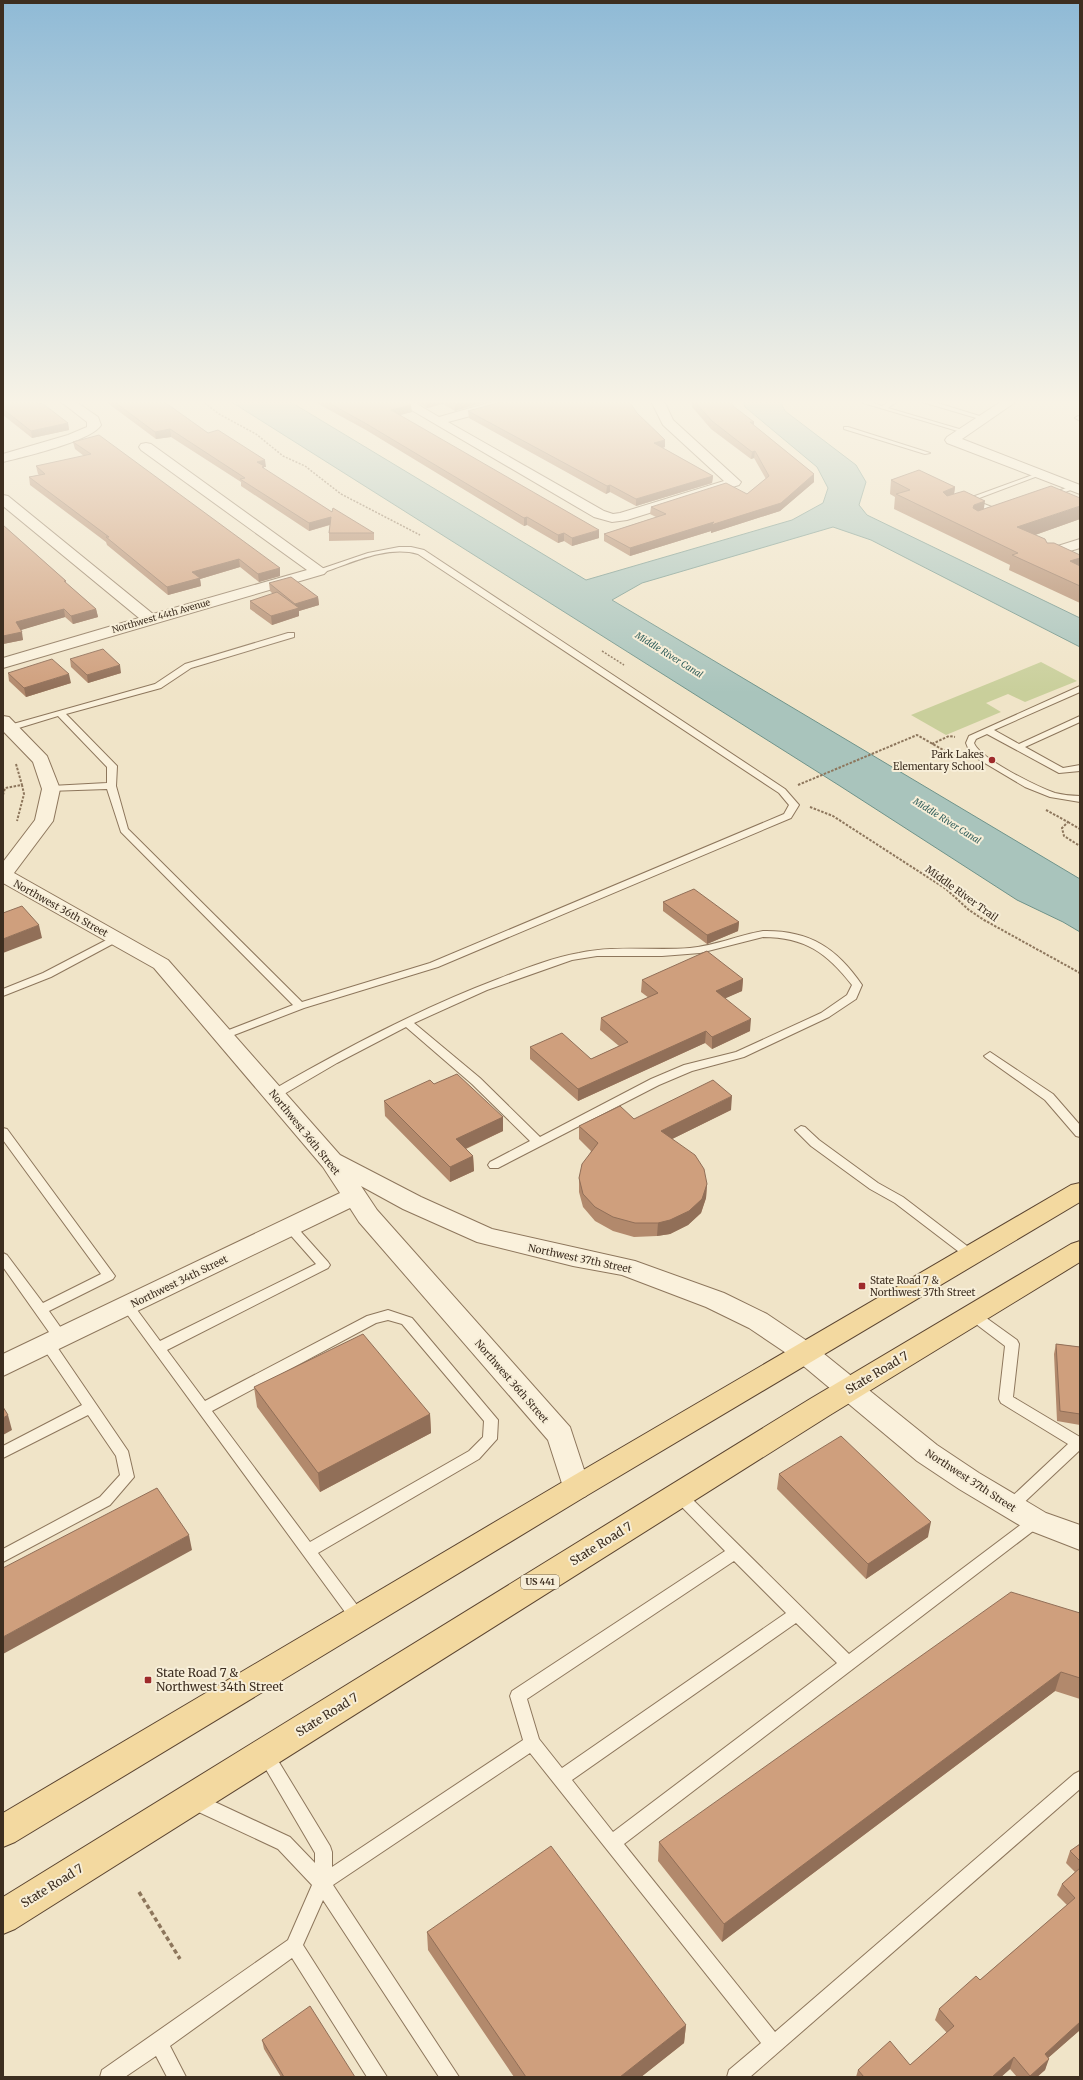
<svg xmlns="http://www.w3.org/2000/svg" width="1083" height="2080" viewBox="0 0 1083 2080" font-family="Merriweather,serif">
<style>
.green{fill:#c9cf9b}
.water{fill:#a9c4bc;stroke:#6f938a}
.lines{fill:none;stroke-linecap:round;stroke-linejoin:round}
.service-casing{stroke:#8d765c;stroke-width:2}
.minor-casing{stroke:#8d765c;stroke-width:2}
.primary-casing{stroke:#5b4430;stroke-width:2}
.path-far2{stroke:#8d765c;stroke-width:1.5;stroke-dasharray:2 1.5;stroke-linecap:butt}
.path-far1{stroke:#8d765c;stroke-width:2;stroke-dasharray:2.5 1.5;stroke-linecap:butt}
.path{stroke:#8d765c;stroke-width:3.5;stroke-dasharray:4.5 3;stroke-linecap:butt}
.service{fill:#faf1dc;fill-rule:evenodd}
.minor{fill:#faf1dc;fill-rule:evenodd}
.primary{fill:#f3d9a0;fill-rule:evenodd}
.wall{fill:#b2896c}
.shaded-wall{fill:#916f58}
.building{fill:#cf9f7d;stroke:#916f58}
.poi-dot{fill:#9e2a2b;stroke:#f7eed8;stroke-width:1.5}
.labels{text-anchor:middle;stroke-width:4;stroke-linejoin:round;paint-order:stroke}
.far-street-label{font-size:9px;fill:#3d2e20;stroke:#f7eed8}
.far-water-label{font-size:9px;font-style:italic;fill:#2f5d5a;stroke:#f7eed8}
.shield{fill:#f7eed8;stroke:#756857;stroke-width:1}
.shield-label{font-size:9px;font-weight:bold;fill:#3d2e20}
.poi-label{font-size:10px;fill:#3d2e20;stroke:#f7eed8;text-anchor:end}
.street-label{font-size:10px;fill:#3d2e20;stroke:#f7eed8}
.near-street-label{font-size:12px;fill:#3d2e20;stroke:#f7eed8}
.near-poi-label{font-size:12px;fill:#3d2e20;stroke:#f7eed8;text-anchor:start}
</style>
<rect width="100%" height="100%" fill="#f0e4c8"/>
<path class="green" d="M1041,662L1077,681L1025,702L1008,694L986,703L1001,712L946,735L911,715Z"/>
<path class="water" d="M230,401H289L586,580L792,520L823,503L828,488L817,467L745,407L743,401H780L785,411L856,465L866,482L859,505L867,515L1080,618V647L871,540L833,527L642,583L612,600L1080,879V932L1063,922L1017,900L840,786Z"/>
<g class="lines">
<defs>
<path id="service" d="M868,401L882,406L890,401H898L888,408L966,431L961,432L860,402Z
M919,401H931L986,418L983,420Z
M1078,416L1080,417V421L1075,418Z
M844,427H848L930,453L925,454L844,429Z
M1038,473L1043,474L974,500L1002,511V515H996L964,500Z
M1074,485L1077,487L1076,488L1049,498L1045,496Z
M399,547H411L424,550L785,789L799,805L791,818L438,967L304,1008L229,1037H221L220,1035L221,1033L293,1005L121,832L107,789L48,791L46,789L51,786L107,783V767L58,716L9,731L5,728L6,726L155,684L185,664L288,633H294V637L191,668L161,688L66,714L117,766L116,786L128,829L302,1002L430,963L784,814L789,805L779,793L418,554C387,545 351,563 322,573L315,571L368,553Z
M1080,686V692L994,730L1019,744L1080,716V722L1025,747L1063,768L1080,765V771L1059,773L987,734L976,739L974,743C980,759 1038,787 1055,793C1063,795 1072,796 1080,796V802L1050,797L1025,787L978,759L970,753L966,743L969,736Z
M763,931C809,930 837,948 862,985L856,999L829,1017L744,1057L692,1071L659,1085L498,1168H490L488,1165L490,1162L530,1141L472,1084L406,1027L337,1063L279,1097L275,1098L269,1094L271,1091C344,1049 419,1009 498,979C524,969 551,958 579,953C615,945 653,951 690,948C715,946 739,935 763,931ZM763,937C805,937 827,953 852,985L847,995L821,1013L736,1052L684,1065L651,1079L540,1137L480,1078L414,1023L487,990L572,960L597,956H662L700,953Z
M116,935L121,938L120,940L51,977L3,996V989L43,973Z
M990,1052L1053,1094L1080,1125V1137L1076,1136L1045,1100L986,1058L984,1056Z
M801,1126L805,1127L819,1140L878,1183L903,1197L975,1252L977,1255L975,1258H967L895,1203L870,1189L811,1146L795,1130Z
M3,1128L7,1129L115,1276L113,1279L49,1311L68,1338L66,1342L61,1343L56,1342L3,1267V1253L7,1255L43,1303L101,1274L3,1140Z
M290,1223L294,1224L328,1262L330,1265L328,1268L167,1350L205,1401L367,1316L388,1310L412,1318L498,1420L497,1439L479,1459L318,1553L363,1613L366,1618L363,1623L358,1625L353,1623L121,1306L122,1303L127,1301L132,1303L160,1341L316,1264L286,1230L284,1227L286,1224ZM388,1320L402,1324L484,1421L483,1437L469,1451L310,1542L212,1411L376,1323Z
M973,1310L978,1312L1017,1340L1019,1344L1013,1397L1080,1437V1450L1016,1510L1011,1512L1006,1510L1004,1506L1006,1502L1068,1444L1001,1403L999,1399L1005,1346L968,1318L967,1315L968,1312Z
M48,1340L53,1341L128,1451L134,1477L110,1505L3,1562V1549L100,1497L120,1475L116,1456L88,1415L3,1458V1446L82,1405L41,1345L43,1341Z
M679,1489L684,1491L849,1654L1031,1517L1036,1515L1041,1517L1043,1521L1041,1525L624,1844L775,2032L1074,1774L1080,1771V1789L750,2077H727L729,2070L761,2043L530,1753L333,1885L459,2077H439L323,1900L303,1945L387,2077H367L292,1958L170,2046L186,2077H167L156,2056L125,2077H100L102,2070L288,1940L312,1885L278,1849L190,1808L188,1802L190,1796L196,1794L202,1796L290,1837L315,1863V1853L257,1754L259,1749L265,1747L271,1749L330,1846L332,1852V1867L523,1740L510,1696L512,1691L725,1551L674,1499L672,1495L674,1491ZM734,1561L786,1613L562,1768L539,1739L527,1699ZM796,1623L837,1663L613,1832L572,1780Z"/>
<path id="minor" d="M60,401H75L98,417L101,425C92,441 23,457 3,462V454L68,435L87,427V422Z
M396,401H412L439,417L495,401H517L516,404L448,422L604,511L613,514L620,513L724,481L663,425L651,401H664L673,420L741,482L739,485L627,520L612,522L594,517Z
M1002,401H1017L962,439L1080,485V494L947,443L945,440L947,437Z
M146,443L151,444L327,571L324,574L3,668V658L139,618L3,506V495L8,496L153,614L307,570L141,450L139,447L141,444Z
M1080,539V548L1050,557L1045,556L1043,553L1045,550Z
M3,716L9,717L47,756L60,789L53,821L14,873L168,960L340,1155L421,1197L492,1229L635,1261L724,1293L767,1314L813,1345L937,1445L979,1473L1046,1513L1080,1525V1550L1026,1529L959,1489L917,1461L795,1359L749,1328L706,1307L622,1275L573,1266L477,1242L403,1209L361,1186L377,1210L570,1427L590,1488L586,1496L576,1500L566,1496L548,1440L359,1222L350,1208L3,1376V1354L340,1193L323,1167L154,968L3,883V862L35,820L42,789L33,762L3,731Z"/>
<path id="primary" d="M1080,1183V1202L586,1496L15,1842L3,1847V1813L566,1480L1071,1185Z
M1080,1241V1262L830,1415L15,1929L3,1934V1897L810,1399L1071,1244Z"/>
</defs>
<use href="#service" class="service-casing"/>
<use href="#minor" class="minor-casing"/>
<use href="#primary" class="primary-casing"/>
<path class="path-far2" d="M202,401L219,414L256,434L283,456L305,466L341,494L420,535
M602,651L624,665"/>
<path class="path-far1" d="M932,744L949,736L955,737
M16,764L22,785
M798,785L917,735L959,759
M3,795L5,788L22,785L24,794L17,821
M810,807L833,816L946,889L969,910L984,920L1080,973
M1046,810L1068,822L1062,828L1064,836L1080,846
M1068,822L1080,829"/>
<path class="path" d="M139,1892L180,1959"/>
<use href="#service" class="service"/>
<use href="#minor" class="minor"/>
<use href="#primary" class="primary"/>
</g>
<path class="wall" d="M3,401L39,404L68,423L69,430L32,438L3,415Z
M105,401H167V404L208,433L266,467H264V469L332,512L374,533V540L329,541V533L330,525L309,531L241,486V482L171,437L156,439Z
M313,401H406L412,412L400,415L599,538L572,546L564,541L558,543L527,525L524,526L366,430Z
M415,401H488L455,411L443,404L427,408Z
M692,401L733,406L754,426L814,474V482L780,511L711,533V531L630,556L604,541V534L656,517L650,514L651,507L747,494L766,479L754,458L751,459L711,429L692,407Z
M468,411L637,413L665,447L663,448L713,476L712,483L636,506L610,492L606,494L469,418Z
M73,442L280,568V576L259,582L240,567L200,579L201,586L168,595L107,545L106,542L30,485L29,477L39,475L38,474L36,466L84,456L75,449Z
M891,480L955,487L954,494L984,509L1080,519L1035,535L1047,543L1080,555V603L1009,570L1010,565L894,509L895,497L890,494Z
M3,525L66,581V583L96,609L98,617L73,624L65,617L20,630L23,640L3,644Z
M269,583L318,597L319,605L299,611V616L272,625L250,609V601L273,594L270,591Z
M70,659L121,673L88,683L71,667Z
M8,673L71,683L26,697L9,681Z
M663,902L739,922L738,931L707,944L663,911Z
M743,979L742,991L725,998L750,1031L712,1049L705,1043L578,1101L530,1059V1047L591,1059L619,1046L600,1030L601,1018L649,998L641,992L642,980Z
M434,1084L503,1117V1131L466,1149L473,1156L474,1171L450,1182L385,1116L384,1101Z
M731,1110L672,1139L707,1184L706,1198L701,1213L688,1225L670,1234L657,1236L634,1237L613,1231L595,1221L583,1207L579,1192V1178L591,1151L579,1139V1126L634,1119Z
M1056,1344L1080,1347V1425L1057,1421L1054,1354Z
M254,1387L430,1414L431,1433L320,1492L257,1407Z
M779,1474L928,1537L866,1579L777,1489Z
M1080,1613V1699L1055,1691L722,1942L658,1861L659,1842Z
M1080,1844V2030L1048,2058L1045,2070L1037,2077H1017L1010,2069L1001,2077H856L858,2070L910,2065L947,2033L935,2020L939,2009L980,1980L1067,1905L1057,1895L1062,1884L1075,1872L1066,1863L1070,1851Z
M427,1932L686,2025L684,2043L641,2077H514L428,1950Z
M262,2040L355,2077H281L264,2049Z"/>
<path class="shaded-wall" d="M427,401H442L443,404L427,408Z
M463,401H488L455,411V404Z
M411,405L412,412L391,417V410Z
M750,422H754V429Z
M68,423L69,430L32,438L31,431Z
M170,429L171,437L156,439L155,432Z
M665,440V447L654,450V443Z
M755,451L754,458L751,459L752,452Z
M265,460L266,467H264L265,474L257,462Z
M814,474V482L780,511L711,533V531L630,556V548Z
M713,476L712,483L636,506V499Z
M610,485V492L606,494L607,486Z
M955,487L953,501L943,492Z
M985,501L983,515L973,508L974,505Z
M1080,506V519L1015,542L1017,527Z
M331,517L332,524L309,531V523Z
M527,517V525L524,526V518Z
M599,530V538L572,546V538Z
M564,533V541L558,543V535Z
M1080,558V572L1070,561Z
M239,559L240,567L200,579L201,586L168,595L167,587L192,572Z
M280,568V576L259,582L258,574Z
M318,597L319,605L299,611V616L272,625L271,616L296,609L295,604Z
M64,609L65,617L18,631L16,622Z
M96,609L98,617L73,624L71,616Z
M22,632L23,640L3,644V636Z
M120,665L121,673L88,683L87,675Z
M69,674L71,683L26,697L24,688Z
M739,922L738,931L707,944V935Z
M39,925L42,938L3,953V939Z
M743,979L742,991L715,1003L716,991Z
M751,1019L750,1031L712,1049V1037Z
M706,1031L705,1043L578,1101V1089Z
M732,1096L731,1110L660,1145L661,1131Z
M503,1117V1131L456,1153V1139Z
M473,1156L474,1171L450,1182V1167Z
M707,1184L706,1198L701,1213L688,1225L670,1234L657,1236L658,1223Z
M430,1414L431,1433L320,1492L318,1473Z
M8,1415L12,1430L3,1435V1418Z
M931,1522L928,1537L866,1579L868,1564Z
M189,1535L192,1550L3,1654V1637Z
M1061,1672L1055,1691L722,1942L724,1924Z
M1080,2022V2030L1040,2065L1045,2054Z
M686,2025L684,2043L641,2077H620Z
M1014,2057L1010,2069L1001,2077H992Z
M1049,2059L1045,2070L1037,2077H1030V2076Z"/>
<path class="building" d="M3,401H35L39,404L42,403L68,423L31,431L3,409Z
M113,401H163L208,433L218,430L265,460L257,462L264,466L262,467L332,512L333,508L374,533H329L331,517L309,523L240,479L245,478L170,429L155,432Z
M325,401H406L411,405L391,410L599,530L572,538L564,533L558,535L527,517L524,518L365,423Z
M450,401H463L455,404Z
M505,401H629L637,413L665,440L654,443L713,476L636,499L610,485L607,486L468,411Z
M694,401H731L733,406L754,422H750L814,474L781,503L711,525L714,522L630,548L604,534L666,514L651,507L726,483L747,494L769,476L755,451L752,452L712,421Z
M99,435L280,568L258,574L239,559L192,572L200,578L167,587L106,537H109L29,477L45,474L36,466L91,454L73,442Z
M919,470L955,487L943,492L947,496L964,491L985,501L974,505L973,508L978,511L1051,486L1080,498V506L1017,527L1045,539L1047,543H1054L1080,555V558L1070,561L1080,566V586L1012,555L1018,553L896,494L910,490L891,480Z
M3,525L66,581H64L96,609L71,616L64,609L16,622L22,632L3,636Z
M291,577L318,597L295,604L269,583Z
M277,592L299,608L271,616L250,601Z
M103,649L120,665L87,675L70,659Z
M52,659L69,674L24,688L8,673Z
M694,889L739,922L707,935L663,902Z
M22,906L39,925L3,939V913Z
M707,951L743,979L716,991L751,1019L712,1037L706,1031L578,1089L530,1047L562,1033L591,1059L628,1042L601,1018L658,993L642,980Z
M457,1074L503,1117L456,1139L473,1156L450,1167L384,1101L430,1080L434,1084Z
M713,1080L732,1096L661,1131L695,1155L704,1169L707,1184L702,1199L689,1211L670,1220L658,1223H635L613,1217L595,1207L583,1194L579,1178L582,1164L598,1143L579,1126L620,1106L634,1119Z
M363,1334L430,1414L318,1473L254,1387Z
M1056,1344L1080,1347V1414L1060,1411Z
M3,1407L8,1415L3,1418Z
M841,1436L931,1522L868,1564L779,1474Z
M157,1488L189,1535L3,1637V1568Z
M1011,1592L1080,1613V1678L1061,1672L724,1924L659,1842Z
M1080,1844V1861L1070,1851Z
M551,1846L686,2025L620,2077H526L427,1932Z
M1080,1868V2022L1045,2054L1049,2059L1030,2076L1014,2057L992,2077H864L858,2070L890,2041L910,2065L954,2026L939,2009L976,1976L980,1980L1075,1898L1062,1884Z
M310,2006L355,2077H284L262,2040Z"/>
<linearGradient id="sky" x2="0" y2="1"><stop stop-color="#8fbad6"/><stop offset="0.58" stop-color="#f8f3e6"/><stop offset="1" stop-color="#f8f3e6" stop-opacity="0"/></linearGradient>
<rect width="1083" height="693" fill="url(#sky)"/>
<g class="poi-dot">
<circle cx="992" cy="760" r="4"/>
<rect x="858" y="1282" width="8" height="8" rx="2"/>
<rect x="144" y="1676" width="8" height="8" rx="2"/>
</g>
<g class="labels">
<g class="far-street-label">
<text transform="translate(161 616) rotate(-16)" y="3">Northwest 44th Avenue</text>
</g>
<g class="far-water-label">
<text transform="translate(669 655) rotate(32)" y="3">Middle River Canal</text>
<text transform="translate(947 821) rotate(32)" y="3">Middle River Canal</text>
</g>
<rect class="shield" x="521" y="1575" width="38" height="14" rx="3"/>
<g class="shield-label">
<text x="540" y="1585">US 441</text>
</g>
<g class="poi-label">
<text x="984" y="758">Park Lakes<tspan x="984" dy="12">Elementary School</tspan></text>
<text x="870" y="1284" text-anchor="start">State Road 7 &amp;<tspan x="870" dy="12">Northwest 37th Street</tspan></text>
</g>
<g class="street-label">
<text transform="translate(962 893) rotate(36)" y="4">Middle River Trail</text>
<text transform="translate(61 908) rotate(29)" y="4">Northwest 36th Street</text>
<text transform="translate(305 1132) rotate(51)" y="4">Northwest 36th Street</text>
<text transform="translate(580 1258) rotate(12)" y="4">Northwest 37th Street</text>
<text transform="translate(179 1281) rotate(-26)" y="4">Northwest 34th Street</text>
<text transform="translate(512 1381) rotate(49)" y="4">Northwest 36th Street</text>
<text transform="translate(971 1480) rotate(33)" y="4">Northwest 37th Street</text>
</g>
<g class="near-street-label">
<text transform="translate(877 1373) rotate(-31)" y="4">State Road 7</text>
<text transform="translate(601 1544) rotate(-32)" y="4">State Road 7</text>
<text transform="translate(327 1715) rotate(-32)" y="4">State Road 7</text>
<text transform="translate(52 1886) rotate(-32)" y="4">State Road 7</text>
</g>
<g class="near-poi-label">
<text x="156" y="1677">State Road 7 &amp;<tspan x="156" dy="14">Northwest 34th Street</tspan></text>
</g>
</g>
<rect width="1083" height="2080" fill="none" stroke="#3d2e20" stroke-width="8"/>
</svg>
